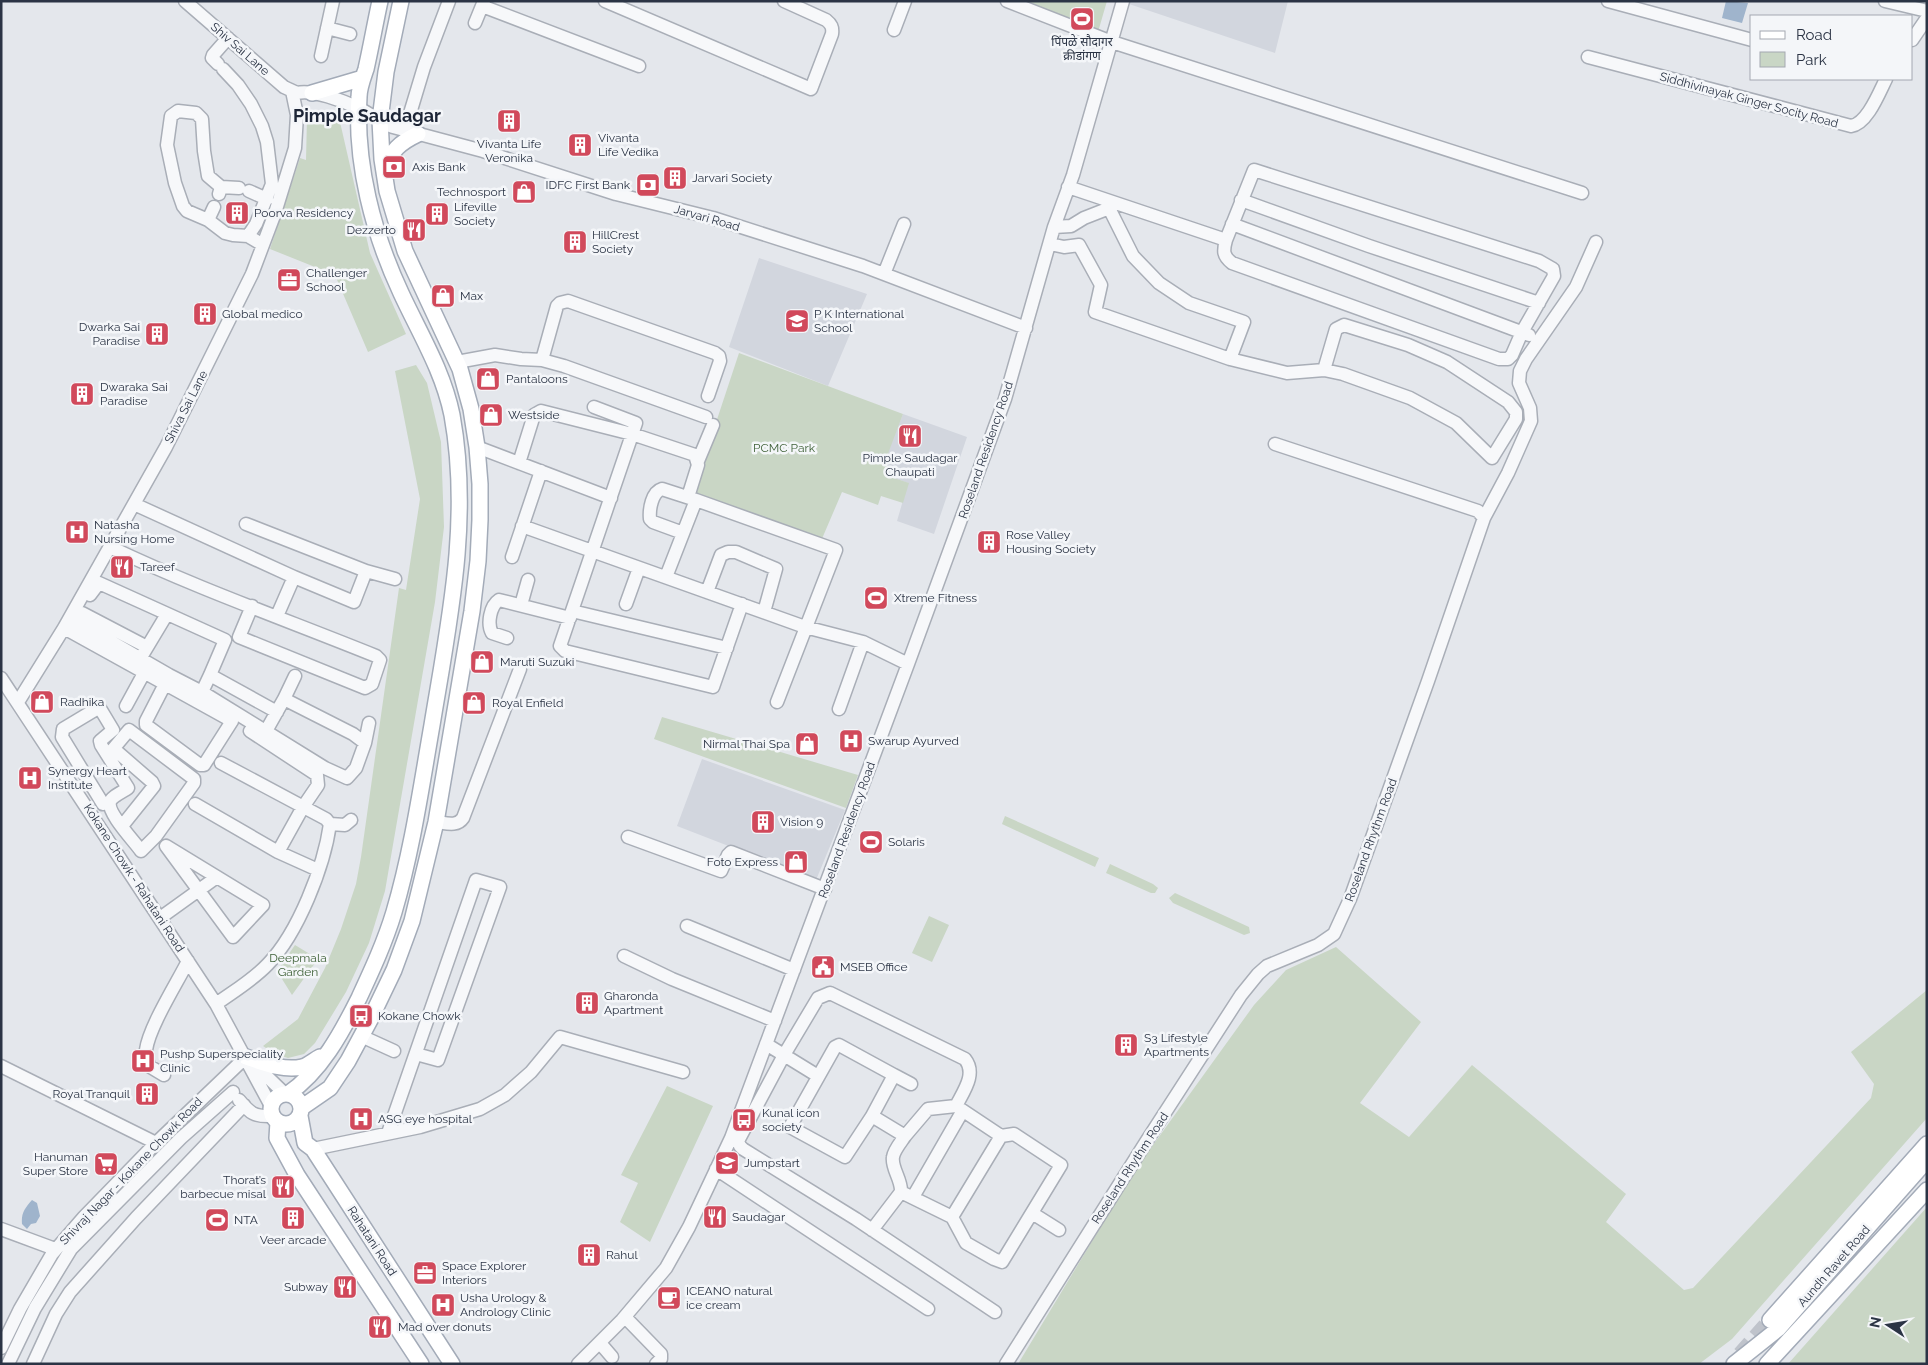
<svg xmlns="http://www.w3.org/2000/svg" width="1928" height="1365" viewBox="0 0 1928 1365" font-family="Raleway,'Noto Sans Devanagari',sans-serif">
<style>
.built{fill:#d2d6de}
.green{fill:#c9d6c5}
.water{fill:#9fb4cc}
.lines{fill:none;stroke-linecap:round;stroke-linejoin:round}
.major-tunnel{stroke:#bfc3cb;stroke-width:15;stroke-dasharray:15 8;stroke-linecap:butt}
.minor-casing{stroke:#a9aeb7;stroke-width:15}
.major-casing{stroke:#a3abb8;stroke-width:18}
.minor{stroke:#f7f8fa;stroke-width:12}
.major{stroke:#fff;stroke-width:15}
.labels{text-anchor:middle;stroke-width:5;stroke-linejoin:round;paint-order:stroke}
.poi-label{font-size:12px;fill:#2b3445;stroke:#f4f6f9;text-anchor:start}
.street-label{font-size:12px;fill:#2b3445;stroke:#f4f6f9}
.park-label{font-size:12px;fill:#3f6138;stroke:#f4f6f9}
.district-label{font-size:18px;font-weight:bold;fill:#1d2536;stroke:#f4f6f9}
</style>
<rect width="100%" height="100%" fill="#e4e7ec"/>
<path class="built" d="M1130,1H1288L1275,53L1129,4Z
M759,258L867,294L828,386L729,347Z
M903,414L967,437L934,534L897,521L908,483L888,476L885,459Z
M702,759L845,810L816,880L677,826Z"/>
<path class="green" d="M1030,1H1107L1098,32L1028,7Z
M314,112L340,122L370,253L406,334L368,352L335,275L270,249L300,158L306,160L307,117Z
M739,353L903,414L886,459L888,476L909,483L903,503L881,496L878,505L842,492L821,541L693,492Z
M416,365L427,383L441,442L444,527L435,602L385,891L369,943L346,992L315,1043L304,1054L288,1058L275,1054L263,1046L298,1019L325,968L341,929L356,884L361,857L399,588L406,590L420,499L395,371Z
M662,717L858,775L846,808L654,739Z
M1005,816L1099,858L1095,867L1002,824Z
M1110,864L1153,884L1158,888L1155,893H1151L1106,873Z
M1175,893L1249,927L1250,933L1244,935L1173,903L1169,898Z
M929,916L949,925L932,962L912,953Z
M295,945L318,959L292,995L277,971Z
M1336,947L1421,1022L1360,1103L1409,1137L1472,1065L1626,1194L1606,1222L1684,1290L1693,1288L1871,1098L1874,1084L1851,1052L1927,990V1118L1732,1339L1699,1364H1018L1135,1170L1254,1005L1286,970Z
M667,1086L713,1106L650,1242L620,1222L638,1183L621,1175Z
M1927,1207V1364H1788Z"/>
<path class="water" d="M1726,1L1748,3L1742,23L1722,18Z
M32,1200L37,1203L40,1216L36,1223L31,1224L27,1229L22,1224C21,1213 25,1208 32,1200Z"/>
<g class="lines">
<path class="major-tunnel" d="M1740,1354L1770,1320"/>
<defs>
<path id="minor" d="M185,1L284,87L297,93
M605,1L811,89L832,34C833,27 831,24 826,20L784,1
M1007,1L1112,42L1582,193
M1608,1L1752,40
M1885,1L1927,11
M482,6L639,66
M475,23L484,1
M327,28L350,34
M894,30L905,1
M1912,40L1927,18
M321,56L333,1
M1588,57L1851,126C1867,124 1879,93 1886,79
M218,64L212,58L213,55L228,38
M223,69L238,85L251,104L262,126L267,142L272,184L256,224L248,236
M297,93C312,89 344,101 358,108C370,113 380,123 393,127L483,151L616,194L713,218L863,266L1026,328
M405,130L424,67L449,1
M221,187L239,188
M1068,187L1226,240L1254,170L1539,261L1553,269L1554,276L1522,332L1512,355L1508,359H1499L1232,263C1223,256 1223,251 1226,240
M249,191L267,199
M219,194L221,187L208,176L204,151L202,119L196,113L178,111L171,116L167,145L175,183L183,206L187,211L208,220L225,233L233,235L248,236L263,245
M1241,200L1369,246L1539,303
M208,220L214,207
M1232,224L1529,335
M1054,227L1071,226L1084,218L1107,209L1111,212L1133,256L1159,283L1189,303L1244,322L1230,359
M1050,244L1064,247L1079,245L1101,285L1095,312L1230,359L1287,373L1324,370L1343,374L1410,398L1456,423L1492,458L1516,419V412L1508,402L1447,362L1408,345L1344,325L1336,329L1324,370
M884,274L904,224
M542,360L557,306L560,303L568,301L715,353L719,356L720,361L708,396
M457,362L495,355L521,359L542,360L564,366L706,417
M594,407L636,423L560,646L565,651L713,687L742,604
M1275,444L1478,511L1484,518
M477,447L611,498
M698,461L713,425
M519,463L534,415L541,411L632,434L695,455L698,465L688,497
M134,504L294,577L277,616
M246,524L366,571
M522,526L805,627L863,642L908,664
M683,533L653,522L650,519C649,509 652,492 662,489L696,500
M110,547C196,588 287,620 376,656L380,660L372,684L365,688L239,637L252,606
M512,557L541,471
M294,577L354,602L366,571L395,579
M666,577L696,500L836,550L777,702
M707,592L721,555L728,552H736L776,569L764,612
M90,595L99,583L225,640L210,675L202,692
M626,604L639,568
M521,605L528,580
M572,611L727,648
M82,613L147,647
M70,618L169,675L202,692L325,768L347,778L356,768L365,743L353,734L284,699L266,731
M64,628C120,659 176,690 232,721L204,765H200L146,725V721L165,684
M507,638L492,633C487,624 490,606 499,600L570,618
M143,654L167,614
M210,675L277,712
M1,678L216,1004L271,1106
M284,699L295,676
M18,702L64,628L166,447L252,274L275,213L295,148L297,115L292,91
M126,706L144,673
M839,709L863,642
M250,731L317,775L318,785L303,807L278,852
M365,743L369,723
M114,749L152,782L154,786L122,826
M108,755L129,730L194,779V783L156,836L141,851C135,842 107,813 110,802C111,797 124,791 128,788L101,745L100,741L113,730L101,710L98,708L63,729L62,737L103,804L110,802
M195,804L278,852L318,870
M436,822C446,823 457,827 463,818L520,669
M330,824L345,825L351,820
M628,837L721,871L728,855L731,852L825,889
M166,846L263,905L233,937Z
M160,918L217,877
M687,926L794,970
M624,956L672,979L775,1021
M216,1004C234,991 253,980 268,964C298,933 324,867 330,824L326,819L221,763
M361,1036L394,1051
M766,1044L818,1076
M839,1045L894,1075L872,1116L845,1157L790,1127L835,1047Z
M253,1063L285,1094
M1,1066L156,1143
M164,1075L149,1066C147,1060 146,1056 146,1050C149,1027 177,983 188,961
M894,1075L911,1084
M239,1100C250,1113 254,1117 272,1116
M956,1106C963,1092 977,1074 965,1059L830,993L818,998L784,1055L738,1141L740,1146L743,1149L856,1219L995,1312
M872,1116L905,1136C901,1142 894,1150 893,1157C891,1168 902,1180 901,1192L872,1230
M388,1133L476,880L500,887L438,1060L416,1054
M313,1149L420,1127L480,1109L505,1095L531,1072L560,1037L683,1072
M716,1169L928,1309
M901,1192L952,1217L966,1243L994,1259L1002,1262L1061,1165L1014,1134L1001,1136L956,1106L928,1109L905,1136
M913,1197L962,1112
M1032,1213L1059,1230
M952,1217L1001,1136
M1,1229L55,1249
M625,1317L661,1354V1359L656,1364
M600,1343L612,1357
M1,1348L20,1309L52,1254L84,1217L156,1143L246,1057
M8,1364L35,1308L71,1249L181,1138L233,1092
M33,1364L56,1314L70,1292L136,1218L244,1105
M578,1364L622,1320L666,1268L689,1227L731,1138L908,664L1005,399L1054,227L1073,175L1123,1
M1006,1364L1146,1142L1241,995L1258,974L1267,966L1318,945L1334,934L1350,899L1428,681L1484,518L1508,473L1531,421L1530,408L1519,383L1520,371L1526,359L1576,287L1596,242"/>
<path id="major" d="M312,93L363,78
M384,170C392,150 399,143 418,134
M246,1057C264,1063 283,1071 302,1067C308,1066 314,1060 320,1057
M271 1109a15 15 0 1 1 30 0a15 15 0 1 1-30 0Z
M288,1094C321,1071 341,1034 359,998C372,970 385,942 394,912C412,851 421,788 432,725C449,622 471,520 452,415C443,371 420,334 401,293C373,233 355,164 359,97C359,88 363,78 366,69C371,47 375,24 380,1
M301,1108L330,1088L348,1061L370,1020L394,970L412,921L436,822L472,611L478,561L480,520V484L477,447L471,409L460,369L405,251L387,191L382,159L380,120L386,72L401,1
M300,1116L305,1143L313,1149L452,1364
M278,1122L277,1138L297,1175L421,1364
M1770,1320L1927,1144
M1734,1364L1778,1329L1927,1160
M1767,1364L1927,1190"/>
</defs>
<use href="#minor" class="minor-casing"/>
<use href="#major" class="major-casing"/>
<use href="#minor" class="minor"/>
<use href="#major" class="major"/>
</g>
<defs>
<symbol id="stadium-square" viewBox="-11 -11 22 22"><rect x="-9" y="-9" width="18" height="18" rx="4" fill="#d1495b" stroke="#f4f6f9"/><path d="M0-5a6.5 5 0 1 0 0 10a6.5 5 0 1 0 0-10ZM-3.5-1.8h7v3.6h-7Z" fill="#fff"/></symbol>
<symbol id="building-square" viewBox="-11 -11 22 22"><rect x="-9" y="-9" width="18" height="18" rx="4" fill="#d1495b" stroke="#f4f6f9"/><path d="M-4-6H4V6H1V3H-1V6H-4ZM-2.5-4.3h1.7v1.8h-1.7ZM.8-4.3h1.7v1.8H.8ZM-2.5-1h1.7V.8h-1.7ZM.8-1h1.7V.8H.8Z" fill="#fff"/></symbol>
<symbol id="bank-square" viewBox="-11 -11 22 22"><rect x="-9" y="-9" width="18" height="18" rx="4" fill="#d1495b" stroke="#f4f6f9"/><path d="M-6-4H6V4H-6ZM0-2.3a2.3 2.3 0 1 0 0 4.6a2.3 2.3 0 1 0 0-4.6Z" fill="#fff"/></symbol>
<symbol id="shop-square" viewBox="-11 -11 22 22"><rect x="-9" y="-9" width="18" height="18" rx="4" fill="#d1495b" stroke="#f4f6f9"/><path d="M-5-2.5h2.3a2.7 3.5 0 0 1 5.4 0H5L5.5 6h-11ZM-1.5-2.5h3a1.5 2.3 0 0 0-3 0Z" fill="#fff"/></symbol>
<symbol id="restaurant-square" viewBox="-11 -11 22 22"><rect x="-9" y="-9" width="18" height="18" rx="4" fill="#d1495b" stroke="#f4f6f9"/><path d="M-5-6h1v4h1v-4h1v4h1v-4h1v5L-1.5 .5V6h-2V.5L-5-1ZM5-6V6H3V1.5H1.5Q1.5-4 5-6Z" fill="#fff"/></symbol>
<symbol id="office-square" viewBox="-11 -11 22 22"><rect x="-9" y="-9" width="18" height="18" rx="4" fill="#d1495b" stroke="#f4f6f9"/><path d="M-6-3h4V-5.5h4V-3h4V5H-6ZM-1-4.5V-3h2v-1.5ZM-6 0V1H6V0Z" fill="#fff"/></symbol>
<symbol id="school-square" viewBox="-11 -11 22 22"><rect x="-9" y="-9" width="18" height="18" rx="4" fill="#d1495b" stroke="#f4f6f9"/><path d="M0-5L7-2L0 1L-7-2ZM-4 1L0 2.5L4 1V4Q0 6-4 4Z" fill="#fff"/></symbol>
<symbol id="hospital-square" viewBox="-11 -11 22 22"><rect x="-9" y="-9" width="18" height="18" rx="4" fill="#d1495b" stroke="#f4f6f9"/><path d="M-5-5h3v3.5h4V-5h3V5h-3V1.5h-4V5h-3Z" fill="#fff"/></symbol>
<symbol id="civic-square" viewBox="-11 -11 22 22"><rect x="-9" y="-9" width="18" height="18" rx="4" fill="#d1495b" stroke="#f4f6f9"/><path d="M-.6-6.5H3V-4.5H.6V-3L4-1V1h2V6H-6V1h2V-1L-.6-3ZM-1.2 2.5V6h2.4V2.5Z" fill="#fff"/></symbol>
<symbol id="bus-square" viewBox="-11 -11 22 22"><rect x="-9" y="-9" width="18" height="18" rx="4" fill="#d1495b" stroke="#f4f6f9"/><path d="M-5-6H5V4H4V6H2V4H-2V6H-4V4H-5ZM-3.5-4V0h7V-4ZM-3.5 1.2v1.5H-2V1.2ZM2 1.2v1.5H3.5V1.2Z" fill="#fff"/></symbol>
<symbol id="supermarket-square" viewBox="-11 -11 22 22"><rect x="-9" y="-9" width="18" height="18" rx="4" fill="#d1495b" stroke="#f4f6f9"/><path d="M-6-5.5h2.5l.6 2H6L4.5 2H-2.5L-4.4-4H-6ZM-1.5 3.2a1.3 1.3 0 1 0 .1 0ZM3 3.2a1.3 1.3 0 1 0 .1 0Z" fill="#fff"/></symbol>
<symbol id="cafe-square" viewBox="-11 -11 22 22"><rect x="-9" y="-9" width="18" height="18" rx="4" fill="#d1495b" stroke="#f4f6f9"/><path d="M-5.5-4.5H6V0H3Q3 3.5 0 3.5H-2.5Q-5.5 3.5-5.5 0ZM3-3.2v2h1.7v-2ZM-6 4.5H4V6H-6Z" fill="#fff"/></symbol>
</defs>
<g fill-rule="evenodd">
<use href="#stadium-square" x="1068" y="5" width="28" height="28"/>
<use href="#building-square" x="495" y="107" width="28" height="28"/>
<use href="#building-square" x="566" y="131" width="28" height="28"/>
<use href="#bank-square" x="380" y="153" width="28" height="28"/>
<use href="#building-square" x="661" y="164" width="28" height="28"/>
<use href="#bank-square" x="634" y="171" width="28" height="28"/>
<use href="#shop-square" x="510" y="178" width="28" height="28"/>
<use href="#building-square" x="223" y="199" width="28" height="28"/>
<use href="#building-square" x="423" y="200" width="28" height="28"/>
<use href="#restaurant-square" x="400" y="216" width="28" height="28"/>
<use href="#building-square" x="561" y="228" width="28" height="28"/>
<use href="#office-square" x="275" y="266" width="28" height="28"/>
<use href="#shop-square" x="429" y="282" width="28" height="28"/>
<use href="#building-square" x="191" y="300" width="28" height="28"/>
<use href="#school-square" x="783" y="307" width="28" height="28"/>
<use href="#building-square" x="143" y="320" width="28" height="28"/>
<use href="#shop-square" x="474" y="365" width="28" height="28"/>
<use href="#building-square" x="68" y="380" width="28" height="28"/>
<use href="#shop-square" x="477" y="401" width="28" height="28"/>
<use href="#restaurant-square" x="896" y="422" width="28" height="28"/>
<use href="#hospital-square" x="63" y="518" width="28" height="28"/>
<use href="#building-square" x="975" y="528" width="28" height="28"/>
<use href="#restaurant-square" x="108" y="553" width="28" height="28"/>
<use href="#stadium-square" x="862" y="584" width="28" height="28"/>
<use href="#shop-square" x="468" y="648" width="28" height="28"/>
<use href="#shop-square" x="28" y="688" width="28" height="28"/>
<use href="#shop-square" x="460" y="689" width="28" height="28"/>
<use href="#hospital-square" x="837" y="727" width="28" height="28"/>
<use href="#shop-square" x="793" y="730" width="28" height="28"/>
<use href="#hospital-square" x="16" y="764" width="28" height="28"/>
<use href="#building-square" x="749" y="808" width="28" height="28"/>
<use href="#stadium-square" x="857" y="828" width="28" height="28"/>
<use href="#shop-square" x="782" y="848" width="28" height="28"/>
<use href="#civic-square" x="809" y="953" width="28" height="28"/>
<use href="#building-square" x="573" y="989" width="28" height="28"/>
<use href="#bus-square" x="347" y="1002" width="28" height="28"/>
<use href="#building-square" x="1112" y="1031" width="28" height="28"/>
<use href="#hospital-square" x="129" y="1047" width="28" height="28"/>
<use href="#building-square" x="133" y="1080" width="28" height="28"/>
<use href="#hospital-square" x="347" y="1105" width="28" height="28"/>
<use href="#bus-square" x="730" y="1106" width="28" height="28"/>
<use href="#school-square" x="713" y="1149" width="28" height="28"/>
<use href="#supermarket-square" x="92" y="1150" width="28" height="28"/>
<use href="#restaurant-square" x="269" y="1173" width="28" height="28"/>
<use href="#restaurant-square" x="701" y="1203" width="28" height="28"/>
<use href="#building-square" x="279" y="1204" width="28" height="28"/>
<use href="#stadium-square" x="203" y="1206" width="28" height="28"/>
<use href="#building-square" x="575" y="1241" width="28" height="28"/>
<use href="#office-square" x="411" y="1259" width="28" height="28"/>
<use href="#restaurant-square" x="331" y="1273" width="28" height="28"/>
<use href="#cafe-square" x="655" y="1284" width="28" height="28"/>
<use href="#hospital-square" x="429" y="1291" width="28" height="28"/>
<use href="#restaurant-square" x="366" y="1313" width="28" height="28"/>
</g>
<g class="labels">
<g class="poi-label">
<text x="1082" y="46" text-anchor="middle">पिंपळे सौदागर<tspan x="1082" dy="14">क्रीडांगण</tspan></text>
<text x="598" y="142">Vivanta<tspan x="598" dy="14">Life Vedika</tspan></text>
<text x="509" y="148" text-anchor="middle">Vivanta Life<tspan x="509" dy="14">Veronika</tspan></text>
<text x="412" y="171">Axis Bank</text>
<text x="692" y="182">Jarvari Society</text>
<text x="630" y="189" text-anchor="end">IDFC First Bank</text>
<text x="506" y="196" text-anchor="end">Technosport</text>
<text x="454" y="211">Lifeville<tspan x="454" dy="14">Society</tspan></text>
<text x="254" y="217">Poorva Residency</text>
<text x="396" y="234" text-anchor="end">Dezzerto</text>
<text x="592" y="239">HillCrest<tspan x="592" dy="14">Society</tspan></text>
<text x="306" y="277">Challenger<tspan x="306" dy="14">School</tspan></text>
<text x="460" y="300">Max</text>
<text x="222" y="318">Global medico</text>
<text x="814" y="318">P K International<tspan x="814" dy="14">School</tspan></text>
<text x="140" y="331" text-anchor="end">Dwarka Sai<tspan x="140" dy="14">Paradise</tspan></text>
<text x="506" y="383">Pantaloons</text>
<text x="100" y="391">Dwaraka Sai<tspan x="100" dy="14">Paradise</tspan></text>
<text x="508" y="419">Westside</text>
<text x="910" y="462" text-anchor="middle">Pimple Saudagar<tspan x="910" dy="14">Chaupati</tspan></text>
<text x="94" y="529">Natasha<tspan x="94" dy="14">Nursing Home</tspan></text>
<text x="1006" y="539">Rose Valley<tspan x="1006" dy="14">Housing Society</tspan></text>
<text x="140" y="571">Tareef</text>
<text x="894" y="602">Xtreme Fitness</text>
<text x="500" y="666">Maruti Suzuki</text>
<text x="60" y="706">Radhika</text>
<text x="492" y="707">Royal Enfield</text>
<text x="868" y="745">Swarup Ayurved</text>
<text x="790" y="748" text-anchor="end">Nirmal Thai Spa</text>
<text x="48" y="775">Synergy Heart<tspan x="48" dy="14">Institute</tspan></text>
<text x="780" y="826">Vision 9</text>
<text x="888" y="846">Solaris</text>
<text x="778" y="866" text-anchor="end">Foto Express</text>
<text x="840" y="971">MSEB Office</text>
<text x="604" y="1000">Gharonda<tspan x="604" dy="14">Apartment</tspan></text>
<text x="378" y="1020">Kokane Chowk</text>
<text x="1144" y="1042">S3 Lifestyle<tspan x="1144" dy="14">Apartments</tspan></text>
<text x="160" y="1058">Pushp Superspeciality<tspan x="160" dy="14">Clinic</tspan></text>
<text x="130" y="1098" text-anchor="end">Royal Tranquil</text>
<text x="762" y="1117">Kunal icon<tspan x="762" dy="14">society</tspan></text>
<text x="378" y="1123">ASG eye hospital</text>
<text x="88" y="1161" text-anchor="end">Hanuman<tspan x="88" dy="14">Super Store</tspan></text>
<text x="744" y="1167">Jumpstart</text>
<text x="266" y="1184" text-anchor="end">Thorat’s<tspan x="266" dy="14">barbecue misal</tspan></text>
<text x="732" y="1221">Saudagar</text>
<text x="234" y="1224">NTA</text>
<text x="293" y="1244" text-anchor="middle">Veer arcade</text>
<text x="606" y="1259">Rahul</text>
<text x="442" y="1270">Space Explorer<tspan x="442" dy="14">Interiors</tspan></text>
<text x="328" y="1291" text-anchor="end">Subway</text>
<text x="686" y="1295">ICEANO natural<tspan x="686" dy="14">ice cream</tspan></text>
<text x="460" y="1302">Usha Urology &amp;<tspan x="460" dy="14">Andrology Clinic</tspan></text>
<text x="398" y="1331">Mad over donuts</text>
</g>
<g class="street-label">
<text transform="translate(240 49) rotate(41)" y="4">Shiv Sai Lane</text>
<text transform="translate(1749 100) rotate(15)" y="4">Siddhivinayak Ginger Socity Road</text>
<text transform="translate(707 218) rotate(16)" y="4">Jarvari Road</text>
<text transform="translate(186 407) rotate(-63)" y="4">Shiva Sai Lane</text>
<text transform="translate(986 450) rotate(-71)" y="4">Roseland Residency Road</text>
<text transform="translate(847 830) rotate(-70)" y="4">Roseland Residency Road</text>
<text transform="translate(1371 840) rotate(-70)" y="4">Roseland Rhythm Road</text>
<text transform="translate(134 878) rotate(57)" y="4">Kokane Chowk - Rahatani Road</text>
<text transform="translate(1130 1168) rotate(-57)" y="4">Roseland Rhythm Road</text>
<text transform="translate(131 1171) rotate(-46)" y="4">Shivraj Nagar - Kokane Chowk Road</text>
<text transform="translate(372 1241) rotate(57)" y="4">Rahatani Road</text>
<text transform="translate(1834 1266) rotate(-49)" y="4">Aundh Ravet Road</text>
</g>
<g class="park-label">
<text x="784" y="452">PCMC Park</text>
<text x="298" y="962">Deepmala<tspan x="298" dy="14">Garden</tspan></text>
</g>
<g class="district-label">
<text x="367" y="122">Pimple Saudagar</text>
</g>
</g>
<rect width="1928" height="1365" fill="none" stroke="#2b3445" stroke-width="5"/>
<rect x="1750" y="15" width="162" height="65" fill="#f4f6f9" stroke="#a4a8b1"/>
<rect x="1760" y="31" width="25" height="8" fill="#ffffff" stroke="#a4a8b1"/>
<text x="1796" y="40" font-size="15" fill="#2b3445">Road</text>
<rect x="1760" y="52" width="25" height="15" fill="#c9d6c5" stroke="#a4a8b1"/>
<text x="1796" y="65" font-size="15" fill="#2b3445">Park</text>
<g transform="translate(1888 1325) rotate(282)" stroke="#f4f6f9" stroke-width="4" paint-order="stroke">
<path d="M0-4L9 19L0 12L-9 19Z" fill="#2b3445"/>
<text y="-8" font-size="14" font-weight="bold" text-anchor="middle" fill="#2b3445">N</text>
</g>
</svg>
